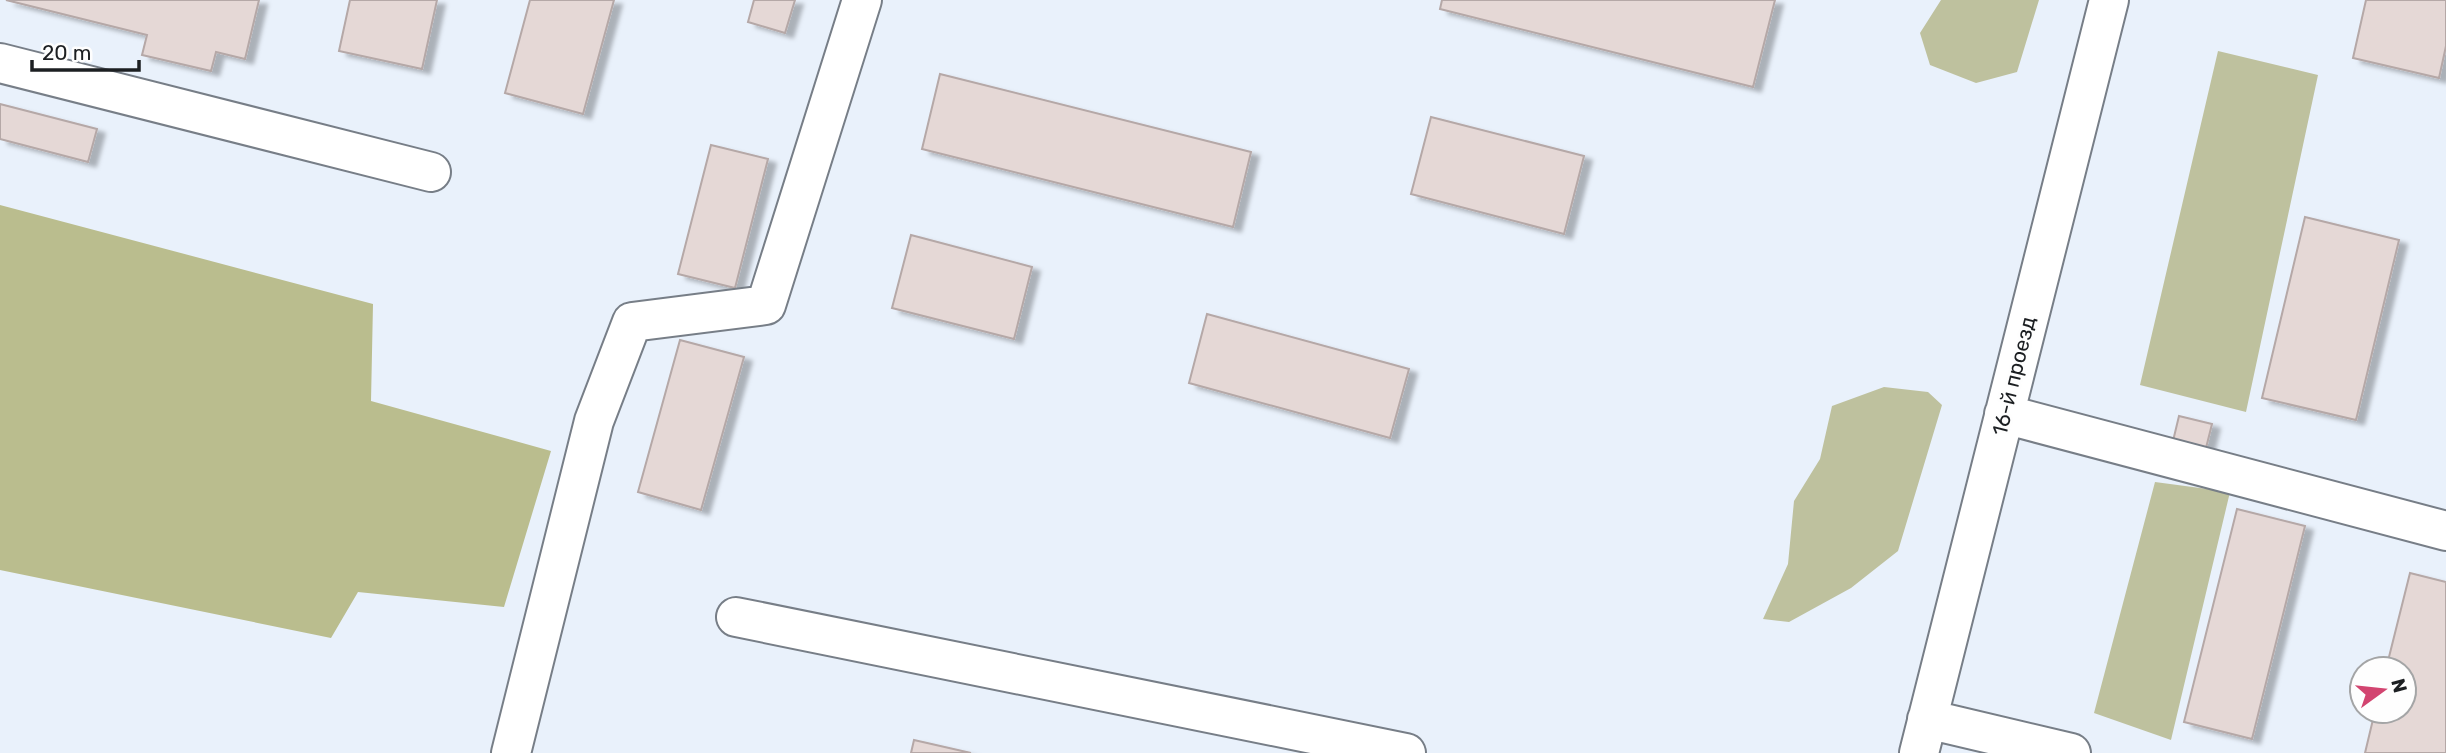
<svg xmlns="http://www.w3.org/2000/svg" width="2446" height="753" viewBox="0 0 2446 753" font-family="Rubik,sans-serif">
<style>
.green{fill:#bec19e}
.forest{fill:#babd8e}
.building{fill:#e5d8d6;stroke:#b5a8a7;stroke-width:2;filter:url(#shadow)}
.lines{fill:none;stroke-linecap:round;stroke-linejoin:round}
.minor-casing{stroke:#777e87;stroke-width:42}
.minor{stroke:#fff;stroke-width:38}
.labels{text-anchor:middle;stroke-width:6;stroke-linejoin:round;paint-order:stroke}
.street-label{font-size:21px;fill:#1c1f22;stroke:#fefefe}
</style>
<defs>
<filter id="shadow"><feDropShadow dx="8" dy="4.5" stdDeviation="2" flood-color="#0004"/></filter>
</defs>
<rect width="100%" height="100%" fill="#e9f1fb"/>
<path class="green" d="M1941,0H2039L2017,72L1976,83L1930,65L1920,33Z
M2218,51L2318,75L2246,412L2140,385Z
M1884,387L1928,392L1942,405L1898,551L1851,588L1789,622L1763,619L1788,564L1794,501L1820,459L1832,406Z
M2155,482L2230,492L2171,740L2094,713Z"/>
<path class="forest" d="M0,205L373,304L371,401L551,451L504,607L358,592L331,638L0,570Z"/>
<path class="building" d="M6,0H259L245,59L216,52L211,71L142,55L147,35Z
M350,0H437L422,69L339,51Z
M530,0H614L583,114L505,93Z
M754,0H795L785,33L748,22Z
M1442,0H1775L1753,87L1440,9Z
M2366,0H2446V46L2439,78L2353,58Z
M940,74L1251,152L1233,227L922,149Z
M0,104L97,129L88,162L0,139Z
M1431,117L1584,156L1564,234L1411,194Z
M711,145L768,159L735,288L678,274Z
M2305,217L2399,240L2356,420L2262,398Z
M911,235L1032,267L1014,339L892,308Z
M1207,314L1409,369L1390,438L1189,383Z
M680,340L744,357L701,510L638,492Z
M2179,416L2212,424L2206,448L2173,441Z
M2237,509L2305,526L2252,739L2184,722Z
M2410,573L2446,582V753H2365L2375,711H2404V669H2386Z
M914,740L971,753H911Z"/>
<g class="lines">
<defs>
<path id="minor" d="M0,63L431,172
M2004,414L2446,531
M736,617L1406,753
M1927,719L2071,753
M511,753L594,421L632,322L766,305L862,0
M1919,753L2109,0"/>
</defs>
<use href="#minor" class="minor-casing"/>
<use href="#minor" class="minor"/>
</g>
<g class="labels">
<g class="street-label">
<text transform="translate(2014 376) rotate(-76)" y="7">16-й проезд</text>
</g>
</g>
<g transform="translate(2383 690) rotate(75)"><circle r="33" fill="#fefefe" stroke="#a4a5a6" stroke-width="2"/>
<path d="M0-5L12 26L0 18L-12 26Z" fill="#d24470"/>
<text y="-10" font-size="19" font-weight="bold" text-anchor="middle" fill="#1c1f22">N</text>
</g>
<path d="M32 60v10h107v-10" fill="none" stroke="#1c1f22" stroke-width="3.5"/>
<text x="42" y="60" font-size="21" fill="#1c1f22" stroke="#fefefe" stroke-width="5" paint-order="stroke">20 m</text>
</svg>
